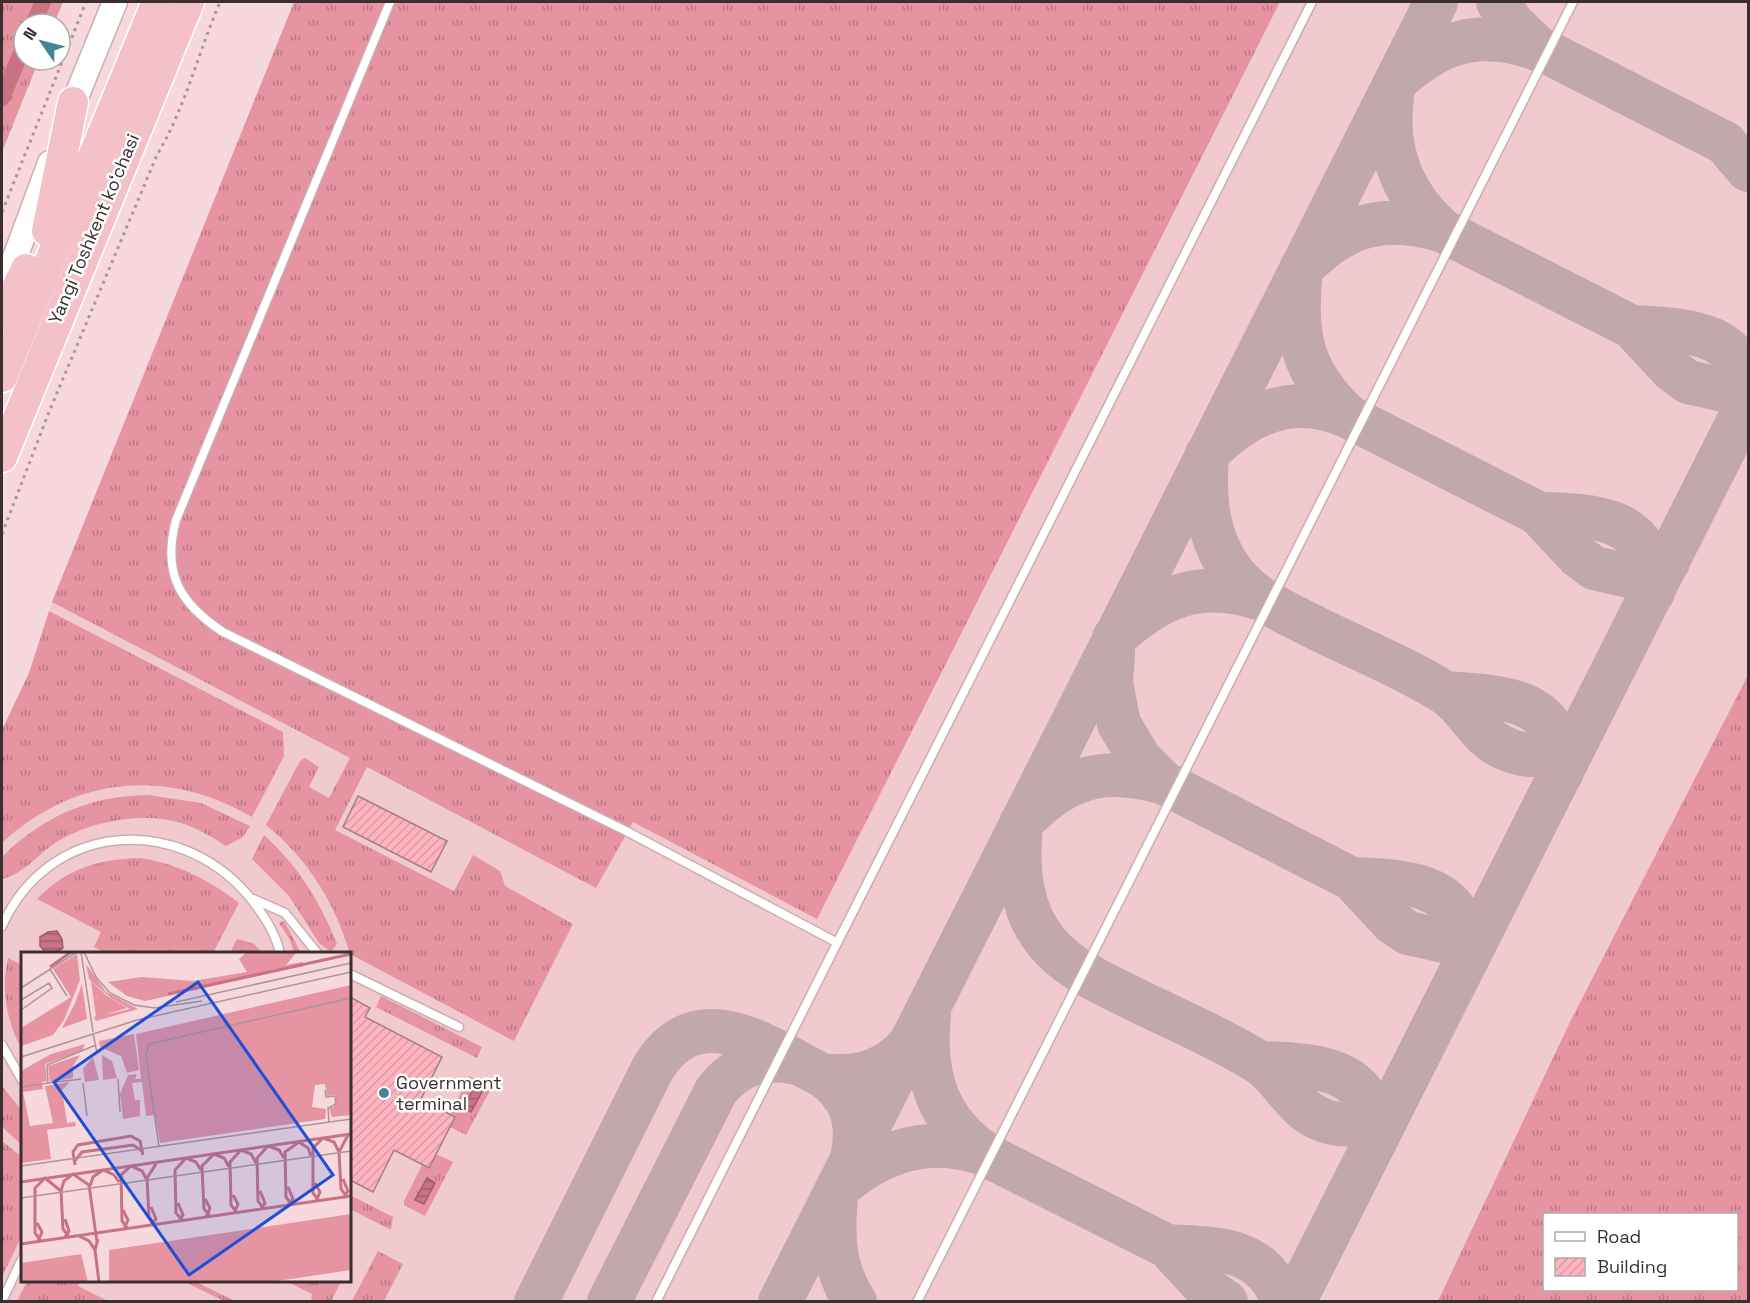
<svg xmlns="http://www.w3.org/2000/svg" width="1750" height="1303" viewBox="0 0 1750 1303" font-family="'Space Grotesk',sans-serif">
<style>
.built{fill:#f0cacf;fill-rule:evenodd}
.grass{fill:url(#grass-tufts);fill-rule:evenodd}
.water{fill:url(#water-rules);stroke:#9e5e6a;stroke-width:1.5}
.lines{fill:none;stroke-linecap:round;stroke-linejoin:round}
.canal{stroke:#c97283;stroke-width:16}
.taxiway{stroke:#c0a8ab;stroke-width:44}
.building{fill:url(#building-hatch);stroke:#9d8185;stroke-width:1.5}
.lane-casing{stroke:#caadb1;stroke-width:11}
.secondary-casing{stroke:#caadb1;stroke-width:27}
.highway-casing{stroke:#fff;stroke-width:33}
.path{stroke:#ac9599;stroke-width:3;stroke-dasharray:3 4.5;stroke-linecap:butt}
.lane{stroke:#fff;stroke-width:8}
.secondary{stroke:#fff;stroke-width:24}
.highway{stroke:#f5c1c9;stroke-width:30}
.poi-dot{fill:#448698;stroke:#fff;stroke-width:2}
.labels{text-anchor:middle;stroke-width:5;stroke-linejoin:round;paint-order:stroke}
.street-label{font-size:18px;fill:#3a2e30;stroke:#fff}
.poi-label{font-size:18px;fill:#3a2e30;stroke:#fff;text-anchor:start}
.inset-river{fill:none;stroke:#c97283;stroke-width:3}
.inset-road{fill:none;stroke:#ab9598;stroke-width:1.5}
.view{fill:#1d4ed8;fill-opacity:0.15;stroke:#1d4ed8;stroke-width:3}
.inset-edge{fill:none;stroke:#3a2e30;stroke-width:3}
</style>
<defs>
<pattern id="grass-tufts" width="24" height="20" patternUnits="userSpaceOnUse" patternTransform="scale(1.5)"><rect width="24" height="20" fill="#e693a2"/><path d="M3 7l-1-3M5 7V3M7 7l1-3M15 17l-1-3M17 17v-4M19 17l1-3" fill="none" stroke="#bb7884"/></pattern>
<pattern id="water-rules" width="6" height="5" patternUnits="userSpaceOnUse" patternTransform="scale(1.5)"><rect width="6" height="5" fill="#c97283"/><path d="M0 2.5h6" fill="none" stroke="#a45e6c"/></pattern>
<pattern id="building-hatch" width="6" height="6" patternUnits="userSpaceOnUse" patternTransform="scale(1.5)"><rect width="6" height="6" fill="#feb3bf"/><path d="M-1 1l2-2M0 6l6-6M5 7l2-2" fill="none" stroke="#da9aa4"/></pattern>
</defs>
<rect width="100%" height="100%" fill="#f7d9dd"/>
<path class="built" d="M294,2H1748V1301H2V730L29,673L52,602ZM22,954H350V1280H22ZM1544,1214H1736V1290H1544Z"/>
<path class="grass" d="M2,2H63L54,24H24V60H39L2,152Z
M294,2H1280L817,919L633,822L596,888L367,767L335,830L454,891L473,855L500,871L505,886L573,924L514,1041L350,954C335,903 308,859 266,825L300,761L305,758L319,767L309,787L329,798L350,758L52,602Z
M49,611L283,732L284,756L252,817C168,767 73,776 2,843V730L29,673Z
M1748,675V1301H1438L1570,1022ZM1544,1214H1736V1290H1544Z
M148,795L201,803L250,826L243,837L226,846C212,837 197,828 181,823C142,811 88,822 55,843C37,855 24,874 2,879V857C43,816 90,796 148,795Z
M264,835C298,866 320,901 337,944L331,952L319,943L289,896L252,859Z
M141,858C178,864 209,880 239,903L213,953H106L94,947L101,932L37,899C67,868 99,859 141,858Z
M284,921L301,953H302H294L290,940L279,923Z
M237,939L253,943L263,953H230Z
M8,958L22,965V1050C6,1020 1,990 8,958Z
M381,996L482,1047L477,1058L376,1007Z
M469,1076L492,1087L466,1135L450,1127L455,1117L450,1114Z
M2,1086L22,1111V1145L2,1127Z
M2,1141L22,1157V1235L2,1277Z
M436,1154L453,1162L425,1216L404,1205V1201L422,1165L429,1168Z
M350,1195L393,1217L391,1230L350,1209Z
M378,1251L403,1264L384,1301H352Z
M28,1280L80,1281L78,1286L108,1301H17Z
M183,1281H194L235,1301H224Z
M286,1281H341L331,1302L311,1301L312,1294Z"/>
<path class="water" d="M57,931L62,939L63,948L55,953H46L40,946V937L48,932Z
M475,1086L483,1090L471,1112L463,1108Z
M427,1178L435,1183L424,1204L415,1200Z"/>
<g class="lines">
<path class="canal" d="M33,24L43,2
M2,98L24,46"/>
<path class="taxiway" d="M1498,2L1512,23L1537,47L1725,143L1748,170
M1547,53C1501,33 1458,33 1417,64C1410,69 1398,77 1394,86C1391,92 1392,102 1391,109C1387,158 1407,200 1443,231L1632,327L1672,370L1688,382L1724,390L1748,384
M1443,231C1384,213 1344,224 1301,269C1294,333 1300,372 1349,417L1538,513L1578,556L1594,568L1629,576L1650,572L1668,562
M1632,327C1690,330 1749,331 1747,405
M1349,417C1293,392 1248,412 1207,454C1204,497 1206,540 1235,575C1255,599 1282,611 1310,625C1353,647 1404,667 1445,693C1467,707 1478,737 1504,748C1530,760 1554,756 1577,741
M1538,514C1597,515 1654,517 1653,592
M1258,598C1199,579 1158,597 1114,638L1111,683L1119,724L1140,759L1164,783L1352,879L1392,922L1408,933L1444,941L1465,937L1484,926
M1446,693C1505,698 1561,696 1562,772
M1164,783C1103,765 1064,777 1021,823C1017,866 1019,910 1048,944C1069,968 1096,980 1124,994C1167,1016 1217,1036 1258,1062C1281,1076 1292,1106 1318,1118C1344,1130 1367,1125 1391,1110
M1352,879C1411,881 1467,884 1468,957
M929,1014C923,1075 936,1122 990,1157L1167,1246L1207,1289L1226,1302
M1260,1063C1318,1065 1375,1067 1376,1140
M852,1158C860,1123 852,1096 822,1075C857,1079 886,1072 909,1045
M1167,1246C1216,1249 1264,1246 1283,1302
M536,1302L653,1068C698,995 767,1048 822,1075
M609,1302L716,1091C737,1064 764,1056 797,1063
M780,1302L1436,2
M855,1302C832,1267 832,1230 837,1189C882,1149 932,1134 989,1156
M1294,1302L1748,402"/>
</g>
<path class="building" d="M358,796L447,841L431,872L343,827Z
M350,997L370,1008L365,1017L442,1057L421,1099L455,1117L429,1168L394,1150L373,1192L350,1180Z"/>
<g class="lines">
<defs>
<path id="lane" d="M390,2L176,520C162,573 179,603 223,632L626,831L836,942
M253,899L285,913L318,954
M2,926C48,823 175,812 247,894C261,911 276,932 280,954
M350,974L459,1027
M2,1045L22,1080
M2,1301L22,1259
M656,1302L1312,2
M917,1302L1573,2"/>
<path id="secondary" d="M67,119L115,2
M3,290L50,163"/>
<path id="highway" d="M47,231L73,102
M2,318L26,269
M2,377L157,2
M2,457L189,2"/>
</defs>
<use href="#lane" class="lane-casing"/>
<use href="#secondary" class="secondary-casing"/>
<use href="#highway" class="highway-casing"/>
<path class="path" d="M2,212L86,2
M2,534L49,412L157,155C186,106 198,53 220,2"/>
<use href="#lane" class="lane"/>
<use href="#secondary" class="secondary"/>
<use href="#highway" class="highway"/>
</g>
<circle class="poi-dot" cx="384" cy="1093" r="6"/>
<g class="labels">
<g class="street-label">
<text transform="translate(94 229) rotate(-67)" y="6">Yangi Toshkent ko‘chasi</text>
</g>
<g class="poi-label">
<text x="396" y="1089">Government<tspan x="396" dy="21">terminal</tspan></text>
</g>
</g>
<g transform="translate(21 952)">
<rect width="330" height="330" fill="#f7d9dd"/>
<path d="M226,0H276L265,13L282,10L283,14L124,49L106,44L87,30L121,25L172,29L226,20L218,7ZM56,2L59,28L43,68L32,83L0,94V76L50,45L32,17ZM65,12L85,40L117,57L75,69L73,65L109,57L90,46L68,27ZM70,29L86,44L106,56L75,65ZM61,32L66,67L41,76L54,51ZM330,33V163L311,165L308,156L313,155L315,143L306,144L304,132L294,133L291,155L305,157L304,167L139,191L134,163L125,164L121,130L111,131L114,148H119V164L102,167L99,142L107,123L116,122L114,127H120L115,82ZM113,82L118,118L106,121L100,104L79,95L78,89ZM64,92L61,99L24,112L26,129L21,130L22,137L2,140L9,174L32,171L24,134L49,130L41,138L46,171L54,170L55,174L26,178L30,207L0,211V119L30,102ZM59,103L52,114V126L29,130L27,114ZM81,103L91,109L96,126L82,128ZM72,105L78,128L64,130L62,117ZM330,262V318L249,330L88,329V298ZM60,302L67,330H0V311Z" fill="#e693a2"/>
<path class="inset-river" d="M29,15L50,0M147,42L330,2M53,210L61,200L112,193L121,199M54,213L52,200L57,193L110,184L119,189L122,203M322,227L327,239L323,245M0,230L330,182M294,231L299,240L295,249M69,234L72,225L82,218L93,223L98,230M267,235L272,247L267,253M239,239L244,251L240,257M212,243L217,252L213,261M326,245L320,237L318,200L327,183M184,247L189,256L185,265M298,249L292,241V196L302,186L313,190L318,200M157,251L162,263L158,269M271,253L265,245L264,200L278,190L287,196L290,204M130,255L135,267L130,273M243,257L237,249L236,206L247,194L258,198L263,206M102,258L107,268L103,277M216,261L210,253L209,210L220,198L230,202L235,211M189,264L183,257L181,214L193,202L203,206L208,215M44,267L48,279L44,285M161,268L155,261L154,218L165,206L175,210L180,218M16,271L21,280L17,289M134,273L128,265L126,226L135,212M107,277L101,269L100,223L110,214L121,219L126,228M58,284L68,289L74,298L77,287M48,285L42,277L40,239L43,229L52,222L68,233L76,290M20,289L14,281V236L24,226L40,239M0,292L330,244M74,298L78,330"/>
<path class="inset-road" d="M60,0L72,80M63,0L75,25L89,41L113,53L134,56M29,17L46,44M0,36L56,0M0,48L28,31L31,36L0,58M155,50L330,11M133,56L181,49M72,81L76,101M0,105L116,68L330,20M97,127L99,160M27,131L60,127M62,131L66,164M0,135L27,131L26,113L75,93M304,138L305,145L314,144L315,152L307,156L308,170M138,195L125,103L128,92L330,46M0,214L330,167M0,246L330,199"/>
<path class="view" d="M177,30L312,223L168,323L33,130Z"/>
<rect width="330" height="330" class="inset-edge"/>
</g>
<rect width="1750" height="1303" fill="none" stroke="#3a2e30" stroke-width="6"/>
<rect x="1543" y="1213" width="195" height="78" fill="#ffffff" stroke="#b0abac" stroke-width="1.5"/>
<rect x="1555" y="1232" width="30" height="9" fill="#ffffff" stroke="#b0abac" stroke-width="1.5"/>
<text x="1597" y="1243" font-size="18" fill="#3a2e30">Road</text>
<rect x="1555" y="1258" width="30" height="18" fill="url(#building-hatch)" stroke="#b0abac" stroke-width="1.5"/>
<text x="1597" y="1273" font-size="18" fill="#3a2e30">Building</text>
<g transform="translate(42 42) rotate(305)"><circle r="28" fill="#ffffff" stroke="#b0abac" stroke-width="1.5"/>
<path d="M0-4.5L10 22L0 15L-10 22Z" fill="#448698"/>
<text y="-9" font-size="16" font-weight="bold" text-anchor="middle" fill="#3a2e30">N</text>
</g>
</svg>
